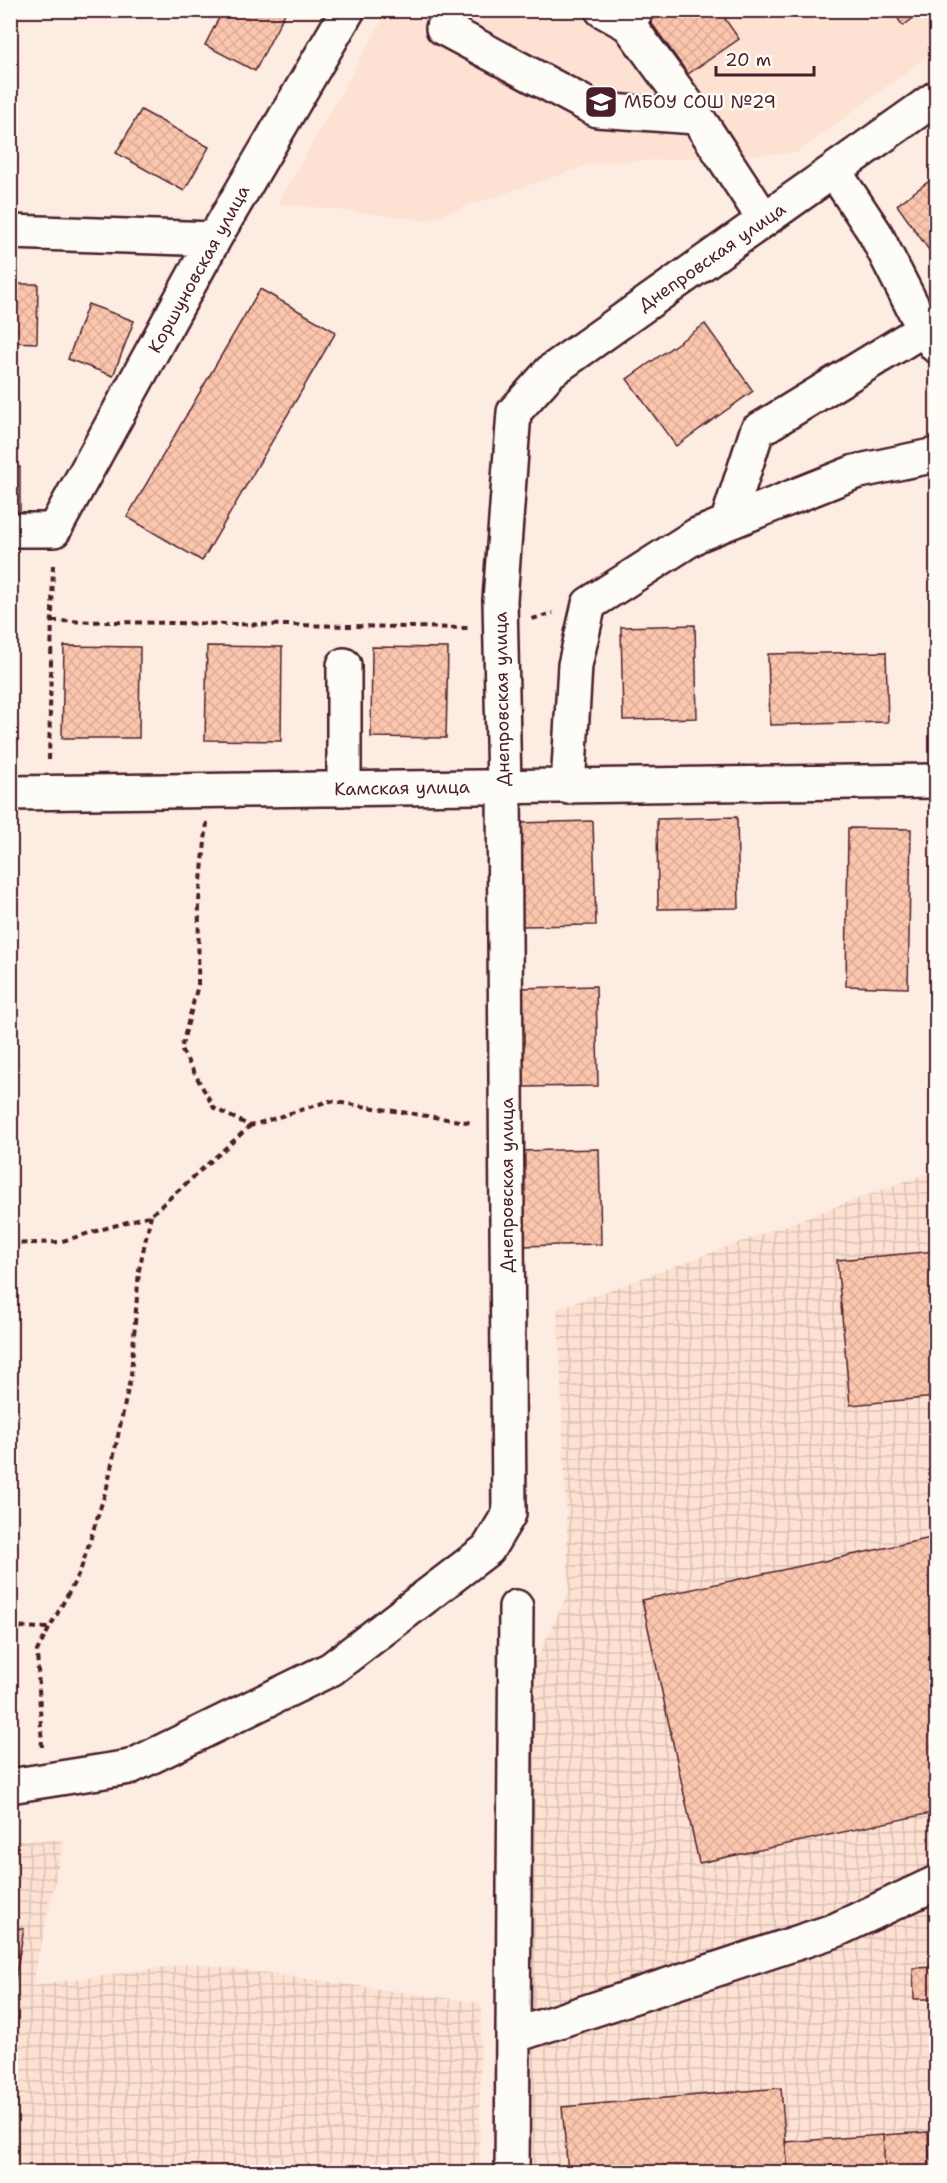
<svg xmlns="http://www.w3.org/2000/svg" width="947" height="2183" viewBox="0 0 947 2183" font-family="'Shantell Sans',sans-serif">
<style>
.built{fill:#fde1d2}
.industrial{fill:url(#industrial-grid)}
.building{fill:url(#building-cross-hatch);stroke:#4a1f2b;stroke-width:1.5}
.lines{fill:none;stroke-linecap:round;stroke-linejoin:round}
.minor-casing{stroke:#4a1f2b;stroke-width:38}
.path{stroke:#4a1f2b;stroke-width:4;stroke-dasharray:6 4.5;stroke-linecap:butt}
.minor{stroke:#fdfcf7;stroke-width:33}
.labels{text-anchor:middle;stroke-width:5;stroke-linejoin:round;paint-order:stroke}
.poi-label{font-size:18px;fill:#4a1f2b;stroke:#fdfcf7;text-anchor:start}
.street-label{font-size:18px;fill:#4a1f2b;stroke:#fdfcf7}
</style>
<defs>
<pattern id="industrial-grid" width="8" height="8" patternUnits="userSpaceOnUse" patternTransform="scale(1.5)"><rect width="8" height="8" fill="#fde1d2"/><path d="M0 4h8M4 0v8" fill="none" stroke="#dac1b4"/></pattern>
<pattern id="building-cross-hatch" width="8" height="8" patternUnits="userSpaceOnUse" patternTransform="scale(1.5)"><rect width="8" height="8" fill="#fcc6ae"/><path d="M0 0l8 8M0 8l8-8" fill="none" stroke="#daaa96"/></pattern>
</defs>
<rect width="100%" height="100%" fill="#fdece1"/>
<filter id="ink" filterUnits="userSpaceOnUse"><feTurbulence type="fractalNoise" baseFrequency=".0167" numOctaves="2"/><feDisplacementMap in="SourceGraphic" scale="12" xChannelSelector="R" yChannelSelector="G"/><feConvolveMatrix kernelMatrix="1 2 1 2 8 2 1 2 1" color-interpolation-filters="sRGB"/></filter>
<g filter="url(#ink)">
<path class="built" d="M388,11H936V50L796,153L595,163L425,220L278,203Z"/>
<path class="industrial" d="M936,1170V2172H526L529,1675L569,1591L558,1309Z
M11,1840H64L32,1986L192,1963L481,2003L479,2172H11Z"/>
<path class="building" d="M223,10H279L285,13L255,71L205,45Z
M665,10H737L725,19L739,39L688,74L650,21Z
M892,10H924L903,26Z
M141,110L209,147L184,191L116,153Z
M936,176V260L897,205Z
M10,284H38L37,343L10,342Z
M260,289L336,332L202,561L127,517Z
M88,304L134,321L113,376L68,359Z
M705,324L753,391L676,446L627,379Z
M10,467H20V512H10Z
M695,625L697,718L623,720L621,627Z
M64,646L140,647L139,738H62Z
M207,646L282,647L281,741L205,740Z
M372,647L448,648L446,738L371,737Z
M886,652L888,722L770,725L768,654Z
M737,817L739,908L658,909L657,819Z
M593,821L596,925L518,926L516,823Z
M848,828L911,829L908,988L846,986Z
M596,986L598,1086L520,1087L518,988Z
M599,1149L601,1244L521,1246L519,1151Z
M936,1251V1397L850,1405L837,1260Z
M936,1537V1812L699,1863L642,1600Z
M10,1927L24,1929L10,2007Z
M936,1967V1999H914L913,1968Z
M781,2088L788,2172H568L562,2107Z
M928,2132L930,2171L885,2172L883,2135Z
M883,2135L885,2172H788L785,2142Z"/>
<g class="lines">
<defs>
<path id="minor" d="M453,10L443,28L597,110L696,117
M602,10L629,25
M636,10L629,25L703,126L764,219
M834,171L875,233L924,329L936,346
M10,232L214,239
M727,523L757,431L924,329
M10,530H54L214,239L348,10
M344,665V789
M568,787L575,665L589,604L697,535L855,472L936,455
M10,793L936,781
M10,1786L130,1767L331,1669L488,1549L509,1514L504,788L500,600L514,412L551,371L936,98
M513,2036L836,1930L936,1883
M512,2172L516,1607"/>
</defs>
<use href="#minor" class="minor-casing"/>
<path class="path" d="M532,619L553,613
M52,621L468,628
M49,760L53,563
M207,822L199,901L198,985L181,1049L214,1108L250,1126L329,1101L473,1123
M10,1244L59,1242L151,1215L250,1126
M10,1627L49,1628
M42,1747L37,1651L80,1572L107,1487L131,1375L139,1270L151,1215"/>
<use href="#minor" class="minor"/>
</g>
</g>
<defs>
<symbol id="school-square" viewBox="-11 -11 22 22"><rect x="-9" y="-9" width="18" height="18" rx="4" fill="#4a1f2b" stroke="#fdfcf7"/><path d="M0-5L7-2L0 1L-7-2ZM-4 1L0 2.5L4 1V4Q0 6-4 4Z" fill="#fff"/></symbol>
</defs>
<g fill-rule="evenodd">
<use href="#school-square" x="582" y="83" width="38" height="38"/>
</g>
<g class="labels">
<g class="poi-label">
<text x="624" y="108">МБОУ СОШ №29</text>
</g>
<g class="street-label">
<text transform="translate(712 257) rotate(-35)" y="6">Днепровская улица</text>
<text transform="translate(199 269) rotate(-61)" y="6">Коршуновская улица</text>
<text transform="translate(502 699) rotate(-91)" y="6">Днепровская улица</text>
<text transform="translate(402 788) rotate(-1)" y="6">Камская улица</text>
<text transform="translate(507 1185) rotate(-90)" y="6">Днепровская улица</text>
</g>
</g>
<rect width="947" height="2183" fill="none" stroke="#fdfcf7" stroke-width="36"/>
<rect x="18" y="18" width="911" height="2147" fill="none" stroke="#4a1f2b" stroke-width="2" filter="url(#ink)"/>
<path d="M716 66v9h98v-9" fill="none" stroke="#4a1f2b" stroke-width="3"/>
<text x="725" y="66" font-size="18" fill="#4a1f2b" stroke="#fdfcf7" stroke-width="4.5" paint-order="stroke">20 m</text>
</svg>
